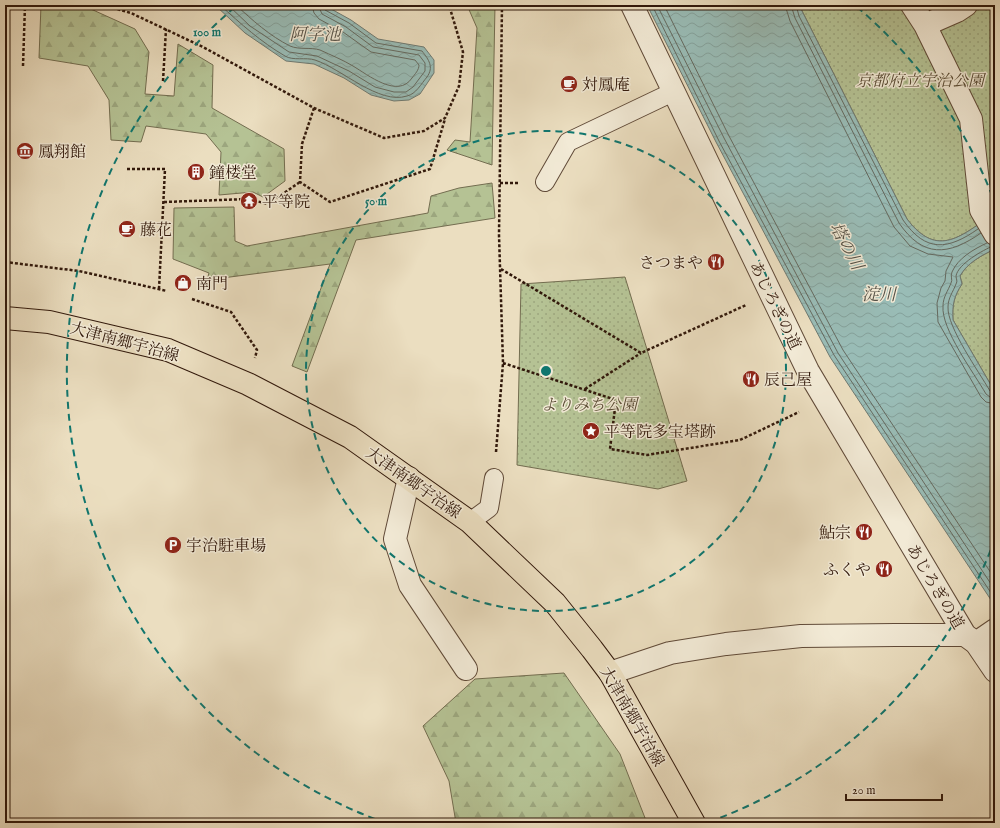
<svg xmlns="http://www.w3.org/2000/svg" width="1000" height="828" viewBox="0 0 1000 828" font-family="'IM FELL English','Noto Serif JP',serif">
<style>
.forest{fill:url(#forest-firs);stroke:#736d50}
.park{fill:url(#park-dots);stroke:#736d50}
.water{fill:url(#water-waves);stroke:#6f7a72}
.lines{fill:none;stroke-linecap:round;stroke-linejoin:round}
.shore{stroke:#656a60;stroke-width:1}
.service-casing{stroke:#604a38;stroke-width:20}
.pedestrian-casing{stroke:#604a38;stroke-width:24}
.minor-casing{stroke:#604a38;stroke-width:24}
.primary-casing{stroke:#31180b;stroke-width:24}
.path{stroke:#31180b;stroke-width:2.5;stroke-dasharray:3 2;stroke-linecap:butt}
.service{stroke:#f2ead6;stroke-width:18}
.pedestrian{stroke:#f2ead6;stroke-width:22}
.minor{stroke:#f2ead6;stroke-width:22}
.primary{stroke:#ebdec0;stroke-width:22}
.ring{fill:none;stroke:#0f766e;stroke-width:2;stroke-dasharray:7 5}
.labels{text-anchor:middle;stroke-width:3;stroke-linejoin:round;paint-order:stroke}
.park-label{font-size:16px;font-style:italic;fill:#594b34;stroke:#f2ead6}
.poi-label{font-size:16px;fill:#31180b;stroke:#f2ead6;text-anchor:start}
.street-label{font-size:16px;fill:#31180b;stroke:#f2ead6}
.water-label{font-size:17px;font-style:italic;fill:#555147;stroke:#f2ead6}
.centre{fill:#0f766e;stroke:#f2ead6;stroke-width:2}
.ring-label{font-size:12px;text-anchor:middle;font-weight:bold;fill:#0f766e;stroke:#f2ead6;stroke-width:3;stroke-linejoin:round;paint-order:stroke}
</style>
<defs>
<pattern id="forest-firs" width="22" height="20" patternUnits="userSpaceOnUse"><rect width="22" height="20" fill="#b5c294"/><path d="M5 1l3.5 6h-7zM16 11l3.5 6h-7z" fill="#9ca67e"/></pattern>
<pattern id="park-dots" width="8" height="8" patternUnits="userSpaceOnUse"><rect width="8" height="8" fill="#b5c294"/><path d="M2 2h.1M6 6h.1" fill="none" stroke="#9ca67e" stroke-width="1.8" stroke-linecap="round"/></pattern>
<pattern id="water-waves" width="16" height="10" patternUnits="userSpaceOnUse"><rect width="16" height="10" fill="#99bcb6"/><path d="M0 5q4-4 8 0t8 0" fill="none" stroke="#84a19b"/></pattern>
</defs>
<rect width="100%" height="100%" fill="#ebdec0"/>
<filter id="stains"><feTurbulence type="fractalNoise" baseFrequency=".005" numOctaves="4"/><feColorMatrix values="0 0 0 0 .2 0 0 0 0 .09 0 0 0 0 .02 0 0 0 .5 -.17"/></filter>
<radialGradient id="worn" r=".72"><stop offset=".6" stop-color="#630" stop-opacity="0"/><stop offset="1" stop-color="#630" stop-opacity=".3"/></radialGradient>
<path class="forest" d="M41,5H82L135,29L149,52L145,94L174,96L178,44L213,65L212,108L284,149L285,181L263,197L253,192L219,195L221,152L206,134L146,126L141,142L111,140L109,100L88,66L39,58Z
M467,5H495L492,165L447,150L455,140L470,142L477,28Z
M492,183L495,218L356,240L307,372L292,366L330,264L207,280L209,273L173,259L174,208L234,207L235,241L247,246L428,213L431,196L459,188Z
M564,673L620,754L647,823H456L449,781L423,726L475,679Z"/>
<path class="park" d="M799,5H995V213C962,235 938,260 907,219Z
M995,249V392L953,320C952,305 954,296 962,284L960,276C967,263 982,255 995,249Z
M625,277L687,481L658,489L517,465L521,284Z"/>
<path class="water" d="M205,5H324L351,20L378,39L424,47L434,60V73L420,94L409,100L394,101L371,95L344,78L314,64L286,61L245,33L216,6Z
M647,5H799L907,219C938,260 962,235 995,213V249C982,255 967,263 960,276L962,284C954,296 952,305 953,320L995,392V606L830,357L716,142Z"/>
<g class="lines">
<path class="shore" d="M220,5C241,24 261,42 285,56C293,61 306,57 315,60C342,69 379,105 407,96C416,94 421,84 427,77C434,67 429,60 422,51L376,43L349,23L325,10L323,5
M228,5L250,26L289,52L317,56L349,71L375,87L394,92H406L413,87L425,71V63L419,55L373,47L346,27L322,14L318,5
M236,5C252,20 270,36 290,46C299,50 311,47 320,50C331,55 343,60 353,66C368,75 398,99 412,78C415,74 419,70 419,65L415,60L371,52L343,32L319,19L314,13L312,5
M652,5L719,141L834,355L995,599
M657,5L724,138L838,353L995,590
M664,5L729,136L843,350L995,579
M785,5L790,21L894,227L910,246L928,254L953,257L946,271L945,281L941,288L937,303L938,322L981,397L986,402L995,404
M791,5L795,18L899,223C923,258 948,256 981,233
M796,5L799,16L903,220C926,253 948,250 978,229
M987,243C974,249 958,258 952,272C950,276 953,280 951,283C948,291 943,297 943,306C941,329 974,373 986,394L990,397L995,398
M993,246C983,250 958,264 956,276C956,279 958,281 956,284C953,292 948,298 948,307C947,327 979,372 990,391L995,393"/>
<defs>
<path id="service" d="M545,182L568,142L673,92
M470,522L489,508L494,478"/>
<path id="pedestrian" d="M912,5L925,25
M966,5L957,11L925,25L971,119L981,210L995,234
M976,643L995,630"/>
<path id="minor" d="M632,5L808,371L965,635
M409,478L395,539L410,585L466,669
M610,673L670,653L726,644L801,636L895,635H965L976,643L995,671"/>
<path id="primary" d="M5,318L49,322L168,350L248,384L350,437L470,522L555,603L592,649L610,673L694,823"/>
</defs>
<use href="#service" class="service-casing"/>
<use href="#pedestrian" class="pedestrian-casing"/>
<use href="#minor" class="minor-casing"/>
<use href="#primary" class="primary-casing"/>
<path class="path" d="M103,5L131,13L203,47L314,108L384,138L424,131L445,118L459,86L463,52L449,5
M23,66L25,5
M163,81L166,29
M314,108L302,144L300,182L330,202L430,169L445,119
M127,169H165L159,289
M500,183H519
M164,202L248,199L268,204L300,182
M5,262L79,271L167,291
M501,269L641,353L746,305
M192,299L231,312L257,350L255,358
M503,363L616,400L610,449L647,455L740,440L799,412
M585,389L641,353
M496,452L503,363L499,235L502,5"/>
<use href="#service" class="service"/>
<use href="#pedestrian" class="pedestrian"/>
<use href="#minor" class="minor"/>
<use href="#primary" class="primary"/>
</g>
<g class="ring">
<circle cx="546" cy="371" r="240"/>
<path d="M995 539A479 479 0 0 1 706 823M386 823A479 479 0 0 1 235 7M857 7A479 479 0 0 1 995 203"/>
</g>
<defs>
<symbol id="cafe-disc" viewBox="-11 -11 22 22"><circle r="9.5" fill="#8f2418" stroke="#f2ead6"/><path d="M-5.5-4.5H6V0H3Q3 3.5 0 3.5H-2.5Q-5.5 3.5-5.5 0ZM3-3.2v2h1.7v-2ZM-6 4.5H4V6H-6Z" fill="#fff"/></symbol>
<symbol id="museum-disc" viewBox="-11 -11 22 22"><circle r="9.5" fill="#8f2418" stroke="#f2ead6"/><path d="M0-6L6-3V-2H-6V-3ZM-5-1h2V3h-2ZM-1-1h2V3h-2ZM3-1h2V3H3ZM-6 4H6V6H-6Z" fill="#fff"/></symbol>
<symbol id="building-disc" viewBox="-11 -11 22 22"><circle r="9.5" fill="#8f2418" stroke="#f2ead6"/><path d="M-4-6H4V6H1V3H-1V6H-4ZM-2.5-4.3h1.7v1.8h-1.7ZM.8-4.3h1.7v1.8H.8ZM-2.5-1h1.7V.8h-1.7ZM.8-1h1.7V.8H.8Z" fill="#fff"/></symbol>
<symbol id="temple-disc" viewBox="-11 -11 22 22"><circle r="9.5" fill="#8f2418" stroke="#f2ead6"/><path d="M0-6L5-2H3V0L6.5 2.5H4V6H1.5V3h-3V6H-4V2.5H-6.5L-3 0V-2H-5Z" fill="#fff"/></symbol>
<symbol id="restaurant-disc" viewBox="-11 -11 22 22"><circle r="9.5" fill="#8f2418" stroke="#f2ead6"/><path d="M-5-6h1v4h1v-4h1v4h1v-4h1v5L-1.5 .5V6h-2V.5L-5-1ZM5-6V6H3V1.5H1.5Q1.5-4 5-6Z" fill="#fff"/></symbol>
<symbol id="shop-disc" viewBox="-11 -11 22 22"><circle r="9.5" fill="#8f2418" stroke="#f2ead6"/><path d="M-5-2.5h2.3a2.7 3.5 0 0 1 5.4 0H5L5.5 6h-11ZM-1.5-2.5h3a1.5 2.3 0 0 0-3 0Z" fill="#fff"/></symbol>
<symbol id="sight-disc" viewBox="-11 -11 22 22"><circle r="9.5" fill="#8f2418" stroke="#f2ead6"/><path d="M0-6L1.8-2.2L6-1.7L2.9 1.2L3.7 5.4L0 3.3L-3.7 5.4L-2.9 1.2L-6-1.7L-1.8-2.2Z" fill="#fff"/></symbol>
<symbol id="parking-disc" viewBox="-11 -11 22 22"><circle r="9.5" fill="#8f2418" stroke="#f2ead6"/><path d="M-3.5-5.5H1a3.5 3.5 0 0 1 0 7H-1V5.5H-3.5ZM-1-3.4V-.6H.8a1.4 1.4 0 0 0 0-2.8Z" fill="#fff"/></symbol>
</defs>
<g fill-rule="evenodd">
<use href="#cafe-disc" x="559" y="74" width="20" height="20"/>
<use href="#museum-disc" x="15" y="141" width="20" height="20"/>
<use href="#building-disc" x="186" y="162" width="20" height="20"/>
<use href="#temple-disc" x="239" y="191" width="20" height="20"/>
<use href="#cafe-disc" x="117" y="219" width="20" height="20"/>
<use href="#restaurant-disc" x="706" y="252" width="20" height="20"/>
<use href="#shop-disc" x="173" y="273" width="20" height="20"/>
<use href="#restaurant-disc" x="741" y="369" width="20" height="20"/>
<use href="#sight-disc" x="581" y="421" width="20" height="20"/>
<use href="#restaurant-disc" x="854" y="522" width="20" height="20"/>
<use href="#parking-disc" x="163" y="535" width="20" height="20"/>
<use href="#restaurant-disc" x="874" y="559" width="20" height="20"/>
</g>
<g class="labels">
<g class="park-label">
<text x="920" y="86">京都府立宇治公園</text>
<text x="589" y="410">よりみち公園</text>
</g>
<g class="poi-label">
<text x="582" y="90">対鳳庵</text>
<text x="38" y="157">鳳翔館</text>
<text x="209" y="178">鐘楼堂</text>
<text x="262" y="207">平等院</text>
<text x="140" y="235">藤花</text>
<text x="703" y="268" text-anchor="end">さつまや</text>
<text x="196" y="289">南門</text>
<text x="764" y="385">辰己屋</text>
<text x="604" y="437">平等院多宝塔跡</text>
<text x="851" y="538" text-anchor="end">鮎宗</text>
<text x="186" y="551">宇治駐車場</text>
<text x="871" y="575" text-anchor="end">ふくや</text>
</g>
<g class="street-label">
<text transform="translate(776 305) rotate(64)" y="6">あじろぎの道</text>
<text transform="translate(125 341) rotate(15)" y="6">大津南郷宇治線</text>
<text transform="translate(414 482) rotate(35)" y="6">大津南郷宇治線</text>
<text transform="translate(936 586) rotate(59)" y="6">あじろぎの道</text>
<text transform="translate(633 716) rotate(60)" y="6">大津南郷宇治線</text>
</g>
<g class="water-label">
<text x="315" y="40">阿字池</text>
<text transform="translate(847 246) rotate(62)" y="6">塔の川</text>
<text x="879" y="300">淀川</text>
</g>
</g>
<circle cx="546" cy="371" r="6" class="centre"/>
<g class="ring-label">
<text x="207" y="36">100 m</text>
<text x="376" y="205">50 m</text>
</g>
<rect width="1000" height="828" fill="none" stroke="#ebdec0" stroke-width="20"/>
<rect x="6" y="6" width="988" height="816" fill="none" stroke="#31180b" stroke-width="2"/>
<rect x="10" y="10" width="980" height="808" fill="none" stroke="#31180b"/>
<path d="M846 794v6h96v-6" fill="none" stroke="#31180b" stroke-width="2"/>
<text x="852" y="794" font-size="12" fill="#31180b" stroke="#f2ead6" stroke-width="3" paint-order="stroke">20 m</text>
<rect width="100%" height="100%" filter="url(#stains)"/>
<rect width="100%" height="100%" fill="url(#worn)"/>
</svg>
